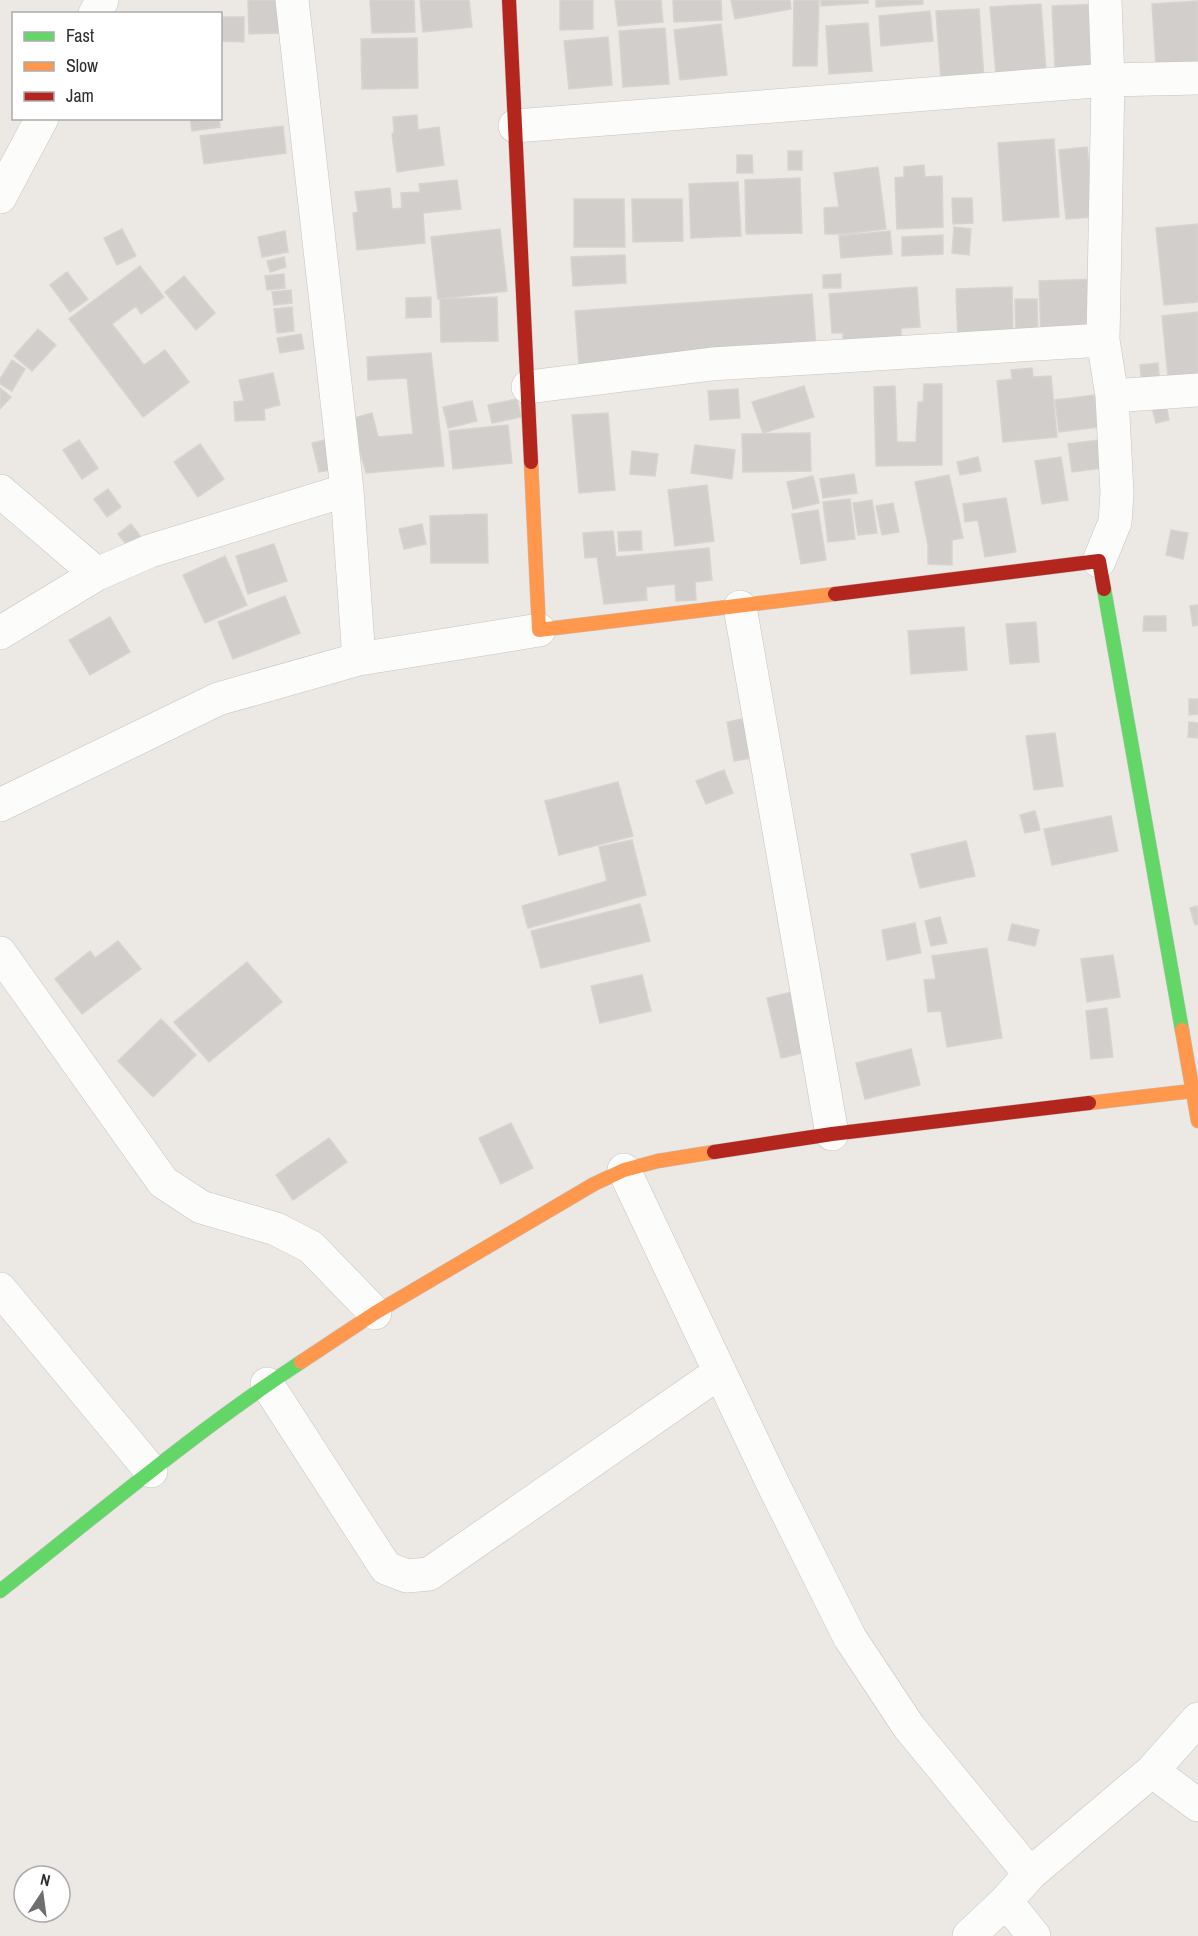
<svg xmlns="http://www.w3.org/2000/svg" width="1198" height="1936" viewBox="0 0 1198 1936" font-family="'Archivo Narrow',sans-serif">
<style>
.building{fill:#d1cecb;stroke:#d7d4d0;stroke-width:1.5}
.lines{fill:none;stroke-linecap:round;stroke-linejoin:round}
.street-casing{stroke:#c5c4c5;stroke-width:34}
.fast-casing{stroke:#c5c4c5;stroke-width:15}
.slow-casing{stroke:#c5c4c5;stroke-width:15}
.jam-casing{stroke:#c5c4c5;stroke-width:15}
.street{stroke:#fcfcfb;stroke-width:33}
.fast{stroke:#63d668;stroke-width:14}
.slow{stroke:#ff974d;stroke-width:14}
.jam{stroke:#b3261e;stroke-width:14}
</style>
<rect width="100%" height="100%" fill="#ece8e4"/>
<path class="building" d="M248,0H278L279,33L249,34Z
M370,0H414L415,32L372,33Z
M420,0H469L472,27L423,32Z
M560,0H593V29L560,30Z
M615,0H661L663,22L618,26Z
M673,0H721L722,20L674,22Z
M731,0H790L791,9L735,19Z
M794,0H819L817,66H793Z
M821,0H868V3L821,6Z
M876,0H923V4L876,7Z
M1198,1V64L1156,67L1152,4Z
M1041,4L1046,71L996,74L990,7Z
M1100,4L1103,65L1055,68L1052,6Z
M979,9L984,78L941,80L936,11Z
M930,11L933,41L881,46L879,16Z
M220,17H244V42L220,41Z
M868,23L872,71L829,74L826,26Z
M721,24L727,75L680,80L674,30Z
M665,28L669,84L623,87L619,31Z
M608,37L612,85L569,89L564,41Z
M417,38L418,88L362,89L361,39Z
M417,115L418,130L439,127L444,165L397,172L392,134L394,133L393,117Z
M190,118H219L220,127L192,131Z
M283,126L286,153L204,164L200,136Z
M1054,139L1059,217L1003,221L998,143Z
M1087,147L1094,217L1066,219L1059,150Z
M788,151H802V170H788Z
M737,155H752L753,173H737Z
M924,165L925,177L942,176L943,227L897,229L895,178L904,177V167Z
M878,167L886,229L843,234H825L824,208L839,207L834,173Z
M800,178L802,233L746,234L745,180Z
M457,180L461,209L423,213L425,243L357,250L353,213L358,212L355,192L390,188L392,209L402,208L401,193L420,192L419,184Z
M738,182L741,236L691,238L689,184Z
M952,198H972L973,223L953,224Z
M574,199H624L625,247H574Z
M632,199H682L683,241L633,242Z
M1198,224V302L1164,305L1156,228Z
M954,227L971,229L969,255L952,253Z
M122,229L136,256L117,265L104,238Z
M500,229L507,291L438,299L431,237Z
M285,231L288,252L262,257L258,237Z
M890,231L892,254L841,258L839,236Z
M943,235V254L902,256V237Z
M625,255L626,283L573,286L571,257Z
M284,257L286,267L270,272L267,261Z
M140,266L164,297L141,314L136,306L112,324L144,365L165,350L189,382L143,417L69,319Z
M67,272L88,299L70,312L50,285Z
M284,274L285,288L267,290L265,276Z
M841,274V288H823V275Z
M184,276L215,313L196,330L165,292Z
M1099,279L1101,331L1041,333L1039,281Z
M917,287L920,327L901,328V337L843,341V333H832L829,294Z
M1012,287L1013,339L958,341L956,289Z
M291,290L292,303L274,305L272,292Z
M812,294L816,347L579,364L575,311Z
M431,297V317L406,318V298Z
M497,297L498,341L441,342L440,299Z
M1015,299H1037L1038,334H1016Z
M292,307L294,331L277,333L274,309Z
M1198,312V386L1169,388L1162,316Z
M38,329L56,345L32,371L14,356Z
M301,334L304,349L280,353L277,338Z
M431,353L444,466L366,473L351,419L372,413L378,437L413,434L407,378L368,380L367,357Z
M12,360L25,369L12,391L0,384V379Z
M1158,363L1160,387L1142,389L1140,365Z
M1032,368L1033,377L1051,376L1057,437L1003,442L997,381L1012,379L1011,370Z
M273,373L280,405L264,409L265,420L235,421L234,402L244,401L239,380Z
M924,384H942V465L876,466L874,387L895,386L897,442H916L918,402H923Z
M804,386L814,417L763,433L752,402Z
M0,388L11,397L0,409Z
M738,389L740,418L710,420L708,391Z
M1094,395L1098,427L1059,432L1055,400Z
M517,399L521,417L492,423L488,405Z
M472,401L477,421L448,428L443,407Z
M1166,405L1169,420L1156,423L1152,408Z
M608,413L615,490L579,493L572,415Z
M508,425L512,463L453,469L449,431Z
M810,433L811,471L743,472L742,434Z
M79,440L98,468L82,479L63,450Z
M325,440L332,470L319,472L312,443Z
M1098,440L1102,468L1072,472L1068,444Z
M200,444L224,479L198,497L174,462Z
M695,445L735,450L732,479L691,473Z
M632,451L658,454L655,476L630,474Z
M978,457L981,471L960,475L957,462Z
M1061,457L1068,500L1042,504L1035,461Z
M854,474L857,493L823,498L820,479Z
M949,475L963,538L952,540V565L928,564V545L915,482Z
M813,476L819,503L793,509L787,482Z
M707,485L714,541L675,546L668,490Z
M108,489L121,507L107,517L94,499Z
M1006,498L1016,552L985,557L978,520L965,522L963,504Z
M850,499L855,539L828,542L823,502Z
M872,500L877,533L858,535L853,503Z
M893,503L899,532L882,535L876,506Z
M818,510L826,560L801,564L792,514Z
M487,514L488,563H431L430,516Z
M131,524L145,542L132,552L118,534Z
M422,524L426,544L404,549L399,529Z
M1171,530L1188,533L1183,559L1166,555Z
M613,531L616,557L709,548L712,580L695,582L696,600L676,601L675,584L646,587L647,600L604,604L597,557L585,558L583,533Z
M641,531L642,550L619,551L618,532Z
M274,544L287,581L248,594L236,556Z
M225,556L247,605L205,623L183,575Z
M285,596L300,633L233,659L218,622Z
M1198,605V625L1193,626L1190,606Z
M1144,616H1166V631H1143Z
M110,617L130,652L90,675L69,640Z
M1036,622L1039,662L1010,664L1006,624Z
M964,627L967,670L911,674L908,631Z
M1189,699H1198V714L1189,715Z
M757,716L764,756L734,761L727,722Z
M1189,722L1198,723V738L1188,737Z
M1055,733L1063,786L1034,790L1026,736Z
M724,770L733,793L706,804L696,781Z
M618,782L633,836L559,855L545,801Z
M1035,811L1040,830L1025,833L1020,815Z
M1111,816L1118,851L1052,865L1044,829Z
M632,840L646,895L528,928L522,906L607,881L599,847Z
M966,841L975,876L920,888L911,854Z
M640,904L650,941L541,968L531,931Z
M1197,906L1198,924L1195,925L1190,908Z
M940,917L947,943L931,946L925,921Z
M915,923L921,953L887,960L882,930Z
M1012,924L1039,930L1035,946L1008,940Z
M118,941L141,969L82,1014L55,979L90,951L95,958Z
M987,948L1002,1038L947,1047L941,1011L928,1012L924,980L936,979L932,956Z
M1113,955L1120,997L1087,1002L1081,959Z
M247,962L282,1002L209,1062L174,1022Z
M642,975L651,1011L600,1023L591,986Z
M801,990L815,1050L781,1058L767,998Z
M1107,1008L1113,1057L1091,1059L1086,1011Z
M161,1019L196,1055L153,1097L118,1061Z
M911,1049L920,1085L865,1099L856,1063Z
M511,1123L533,1168L501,1184L479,1138Z
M329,1138L347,1162L293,1200L276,1175Z"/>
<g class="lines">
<defs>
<path id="street" d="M292,0L347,490L359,659
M95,14L102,0
M515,126L1108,80L1198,78
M0,197L42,118
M528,387L712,364L1103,340
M1112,396L1198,390
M0,491L97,574
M1099,561L1115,522L1117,493L1112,396L1103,340L1108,80L1105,0
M740,607L832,1134
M0,633L97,574L150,551L347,490
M0,805L218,699L359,659L539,630
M0,953L163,1182L201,1207L276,1229L311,1247L375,1313
M624,1170L772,1482L850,1638L909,1727L1030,1874
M0,1289L151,1471
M267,1384L386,1568L407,1576L429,1574L720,1372
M1152,1771L1198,1805
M1006,1901L1034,1936
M969,1936L1006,1901L1030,1874L1152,1771L1198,1719"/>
<path id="fast" d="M1104,589L1182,1030
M0,1591C99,1513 196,1431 301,1362"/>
<path id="slow" d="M531,462L539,630L835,594
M1182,1030L1198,1121
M1089,1103L1192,1091L1198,1092
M301,1362L375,1313L594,1184L624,1170L658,1161L714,1152"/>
<path id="jam" d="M509,0L531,462
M835,594L1099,561L1104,589
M714,1152L832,1134L1089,1103"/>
</defs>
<use href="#street" class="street-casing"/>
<use href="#fast" class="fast-casing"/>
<use href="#slow" class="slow-casing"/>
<use href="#jam" class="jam-casing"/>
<use href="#street" class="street"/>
<use href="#fast" class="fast"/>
<use href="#slow" class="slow"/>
<use href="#jam" class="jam"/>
</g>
<rect x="12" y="12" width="210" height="108" fill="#ffffff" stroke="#ababab" stroke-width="1.5"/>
<rect x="24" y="32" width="30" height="9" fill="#63d668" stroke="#ababab" stroke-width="1.5"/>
<text x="66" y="42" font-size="18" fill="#2e2e2e">Fast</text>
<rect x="24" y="62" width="30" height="9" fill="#ff974d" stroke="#ababab" stroke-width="1.5"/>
<text x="66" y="72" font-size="18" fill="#2e2e2e">Slow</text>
<rect x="24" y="92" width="30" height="9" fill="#b3261e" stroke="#ababab" stroke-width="1.5"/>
<text x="66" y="102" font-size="18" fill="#2e2e2e">Jam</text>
<g transform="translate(42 1894) rotate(13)"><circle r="28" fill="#ffffff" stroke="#ababab" stroke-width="1.5"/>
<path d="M0-4.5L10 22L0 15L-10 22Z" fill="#706f6e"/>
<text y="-9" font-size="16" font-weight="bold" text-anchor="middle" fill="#2e2e2e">N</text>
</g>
</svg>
